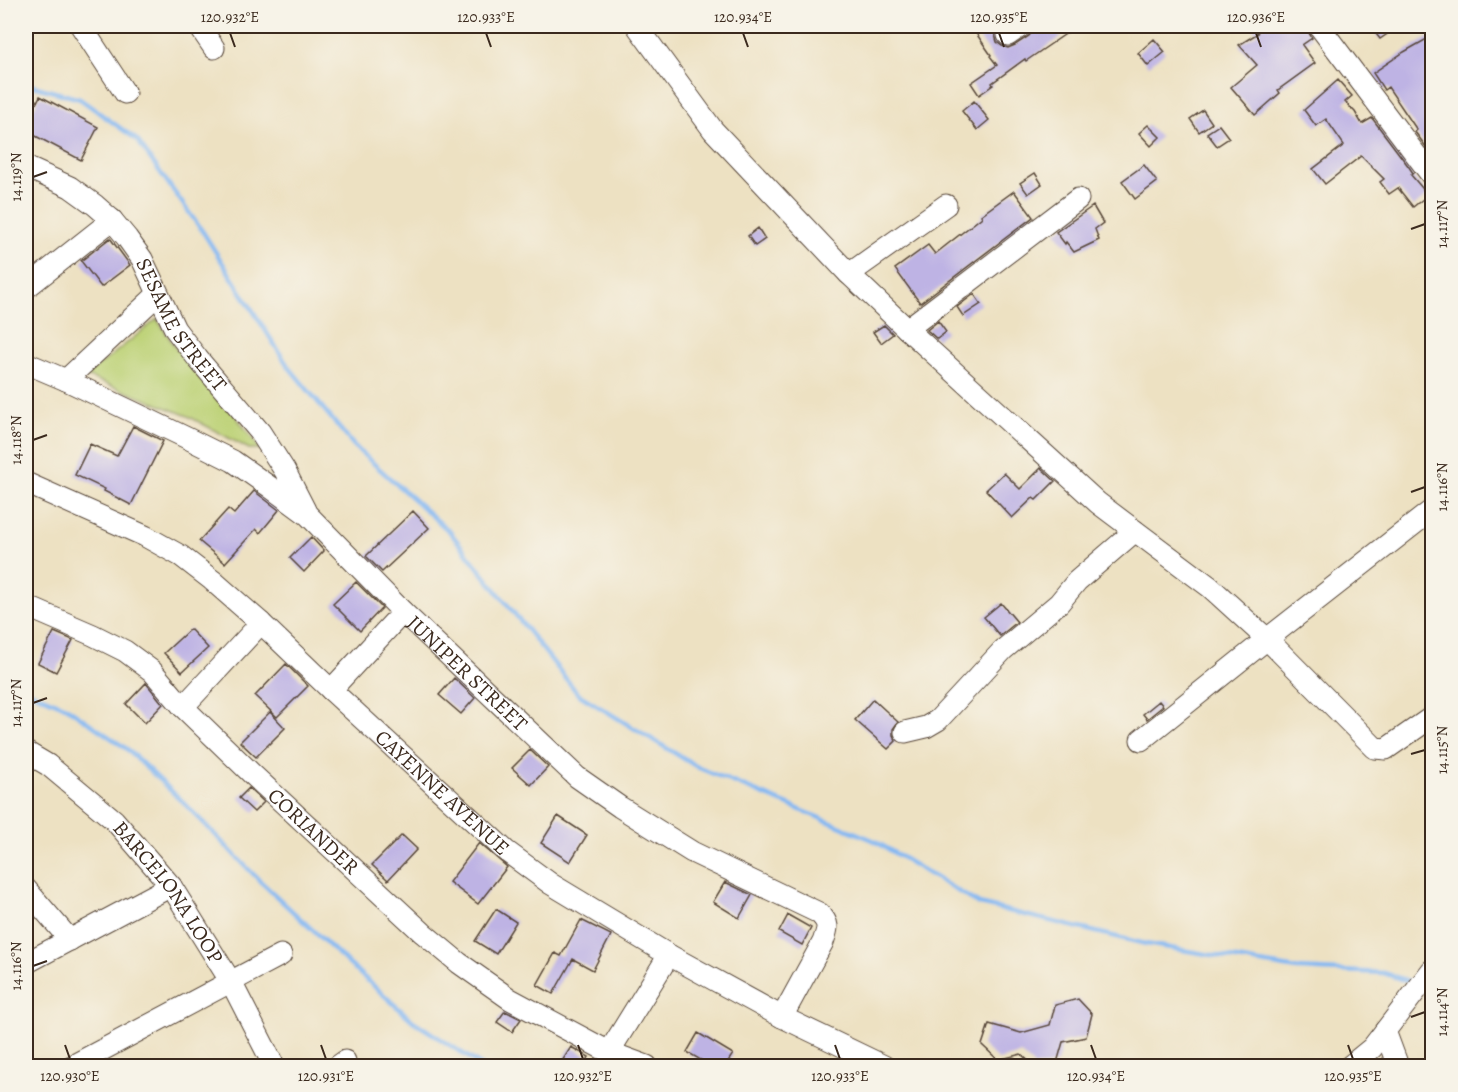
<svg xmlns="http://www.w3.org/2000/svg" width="1458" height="1092" viewBox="0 0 1458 1092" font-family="Alegreya,serif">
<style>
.green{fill:#bcd175;stroke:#7c7e4a;stroke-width:1.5}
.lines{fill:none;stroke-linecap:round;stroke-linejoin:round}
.stream{stroke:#84b8f2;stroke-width:4.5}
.building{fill:#beb3e4}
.minor-casing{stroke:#564537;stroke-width:23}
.minor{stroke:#fff;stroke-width:21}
.ticks{fill:none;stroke:#3b2a1e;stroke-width:2}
.labels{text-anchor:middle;stroke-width:5;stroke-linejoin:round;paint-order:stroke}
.street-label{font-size:21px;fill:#3b2a1e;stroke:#f7f3e8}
.neatline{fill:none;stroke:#3b2a1e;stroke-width:2}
.ticks-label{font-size:15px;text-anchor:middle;fill:#3b2a1e}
</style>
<rect width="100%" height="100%" fill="#f7f3e8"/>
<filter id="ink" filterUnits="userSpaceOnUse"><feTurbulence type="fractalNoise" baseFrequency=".0167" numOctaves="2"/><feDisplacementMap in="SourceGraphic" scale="12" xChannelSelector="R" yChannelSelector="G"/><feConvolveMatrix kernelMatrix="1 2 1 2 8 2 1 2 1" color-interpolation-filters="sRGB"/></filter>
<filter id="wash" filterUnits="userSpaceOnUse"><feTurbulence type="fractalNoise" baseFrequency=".008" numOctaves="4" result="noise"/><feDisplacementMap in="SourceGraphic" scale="24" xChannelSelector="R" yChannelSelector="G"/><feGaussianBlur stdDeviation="1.35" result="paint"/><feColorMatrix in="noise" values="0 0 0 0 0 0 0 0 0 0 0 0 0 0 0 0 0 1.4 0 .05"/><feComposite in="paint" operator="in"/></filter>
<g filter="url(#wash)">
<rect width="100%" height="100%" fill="#ede1c2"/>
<path class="green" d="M157,319L177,350L216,389L260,449H249L188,416L86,376Z"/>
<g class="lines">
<path class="stream" d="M26,84L80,99L137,140L203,232L288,366L355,447L450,532L578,694L699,768L873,840L979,904L1146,944L1297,969L1384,973L1413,983
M26,690L66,707L127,749L185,804L260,881L349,964L413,1021L482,1066"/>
</g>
<g id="blocks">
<path class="building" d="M971,26H1000L996,30L995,35L997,42L1002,46L1008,48L1015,45L1029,36L1032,32L1034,26H1077L1026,61L1025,59L992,83L993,85L979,95L971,83L997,65L990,56L991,55Z
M1251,26H1305L1312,38L1302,45L1315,63L1278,90L1280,93L1255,115L1231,87L1257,65L1239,45L1258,33Z
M1370,26H1399L1380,39Z
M1432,36V151L1430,152L1415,132L1417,130L1388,87L1384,90L1373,73L1404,52Z
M1154,39L1165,52L1148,66L1138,53Z
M1338,80L1352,96L1345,102L1355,112L1362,124L1372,118L1409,167L1413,173L1411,175L1428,195L1413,207L1398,188L1389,194L1380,182L1384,179L1361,156L1325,184L1313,169L1344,145L1326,119L1316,126L1304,110Z
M40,96L98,127L81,160L26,131V124Z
M974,101L989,120L977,130L962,111Z
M1203,110L1212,123L1199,132L1190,119Z
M1148,125L1160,137L1151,146L1139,133Z
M1219,125L1229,138L1217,146L1207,133Z
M1144,165L1157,182L1135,199L1122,181Z
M1035,173L1042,184L1028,194L1020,183Z
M1014,191L1033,217L920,303L895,269L928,245L935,254L982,217L981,215Z
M1093,206L1103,223L1095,229L1099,240L1074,252L1066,242L1065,244L1056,232Z
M758,228L765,239L755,246L748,236Z
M110,238L130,265L101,287L81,261Z
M974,294L981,304L963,316L957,307Z
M938,321L946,332L937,339L927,330Z
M884,325L893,334L881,343L873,332Z
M133,426L163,441L131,505L104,491L105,489L75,475L90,444L117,456Z
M1041,468L1055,481L1036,500L1033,498L1012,518L986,490L1004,473L1020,489Z
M254,491L279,510L260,533L256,529L225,563L199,541L228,509L234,514Z
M413,511L429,528L382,572L366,556Z
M311,537L324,551L304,572L290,558Z
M356,582L382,608L360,631L333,604Z
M1001,603L1017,622L1000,636L984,617Z
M190,629L208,648L182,672L164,653Z
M54,632L73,640L56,672L38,663Z
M286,664L308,686L277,717L255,696Z
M454,678L475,698L461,714L439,695Z
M146,683L163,704L145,723L126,704Z
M873,699L898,722L893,729V735L896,741L888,749L855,720Z
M1159,701L1163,706L1147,719L1143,714Z
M270,712L285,728L256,757L240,742Z
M530,750L548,767L531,785L512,768Z
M249,788L264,802L254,812L239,798Z
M558,816L587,835L570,862L541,843Z
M402,835L417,849L388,880L372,865Z
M479,843L507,867L478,904L449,882Z
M725,882L752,895L739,918L713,902Z
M496,909L516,922L496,954L475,941Z
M788,915L811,928L802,945L779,932Z
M581,920L611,935L593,970L573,959L553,994L537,985L555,953L561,956Z
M1078,999L1092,1014L1086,1037L1063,1042L1057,1063L1046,1066H1034L1021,1054L998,1060L982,1045L989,1024L1021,1033L1050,1025L1055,1005Z
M505,1011L521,1019L512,1032L497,1022Z
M698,1033L733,1054L725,1066H711L687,1052Z
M571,1047L589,1057L584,1066H559Z"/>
</g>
</g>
<g filter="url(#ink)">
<use href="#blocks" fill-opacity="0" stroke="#564537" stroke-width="1.5"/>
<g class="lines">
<defs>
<g id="minor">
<path d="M81,26L125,93"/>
<path d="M199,26L214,48"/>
<path d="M637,26L713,130L849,274L907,329L1098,503L1210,587L1267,639L1375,748L1386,749L1432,717"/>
<path d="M1319,26L1432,176"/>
<path d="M1008,35L1021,26"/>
<path id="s1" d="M26,167L70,187L95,205L112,220L127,238L142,259L175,329L198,359L260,432L285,471L305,510"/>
<path d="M849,274L946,205"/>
<path d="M26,288L112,220"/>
<path d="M907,329L1078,199"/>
<path id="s2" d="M26,363L66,380L187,438L233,461L270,487L308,515L403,612L577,777L620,807L692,852L819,913C830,924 828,928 823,942L782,1017"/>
<path d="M66,380L158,294"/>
<path id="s3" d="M26,483L145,536L181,556L212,580L261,623L331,690L506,851L551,884L669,955L782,1017L884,1066"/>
<path id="s4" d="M26,606L93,635L125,651L152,671L183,707L252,774L423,933L459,963L510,999L609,1052L647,1066"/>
<path d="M331,690L403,612"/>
<path d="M183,707L261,623"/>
<path d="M905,732L926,727L938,720L1003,650L1059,603L1077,581L1135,531"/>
<path d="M1141,740L1267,639L1432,510"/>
<path id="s5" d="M26,752L48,765L114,820L171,886L231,982L274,1066"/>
<path d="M26,889L70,940"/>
<path d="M26,963L171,886"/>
<path d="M1385,1031L1398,1066"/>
<path d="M609,1052L669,955"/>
<path d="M72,1066L281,955"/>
<path d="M338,1066L345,1061"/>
<path d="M1350,1066L1372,1048L1432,970"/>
</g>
</defs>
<use href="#minor" class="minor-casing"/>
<use href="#minor" class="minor"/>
</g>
</g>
<path class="ticks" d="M230,33L235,47M486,33L491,47M743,33L748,47M999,33L1004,47M1256,33L1261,47M33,177L47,172M1411,229L1425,224M33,440L47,435M1411,492L1425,487M33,703L47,698M1411,754L1425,750M33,966L47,961M1411,1017L1425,1012M65,1045L70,1059M321,1045L326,1059M578,1045L583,1059M835,1045L840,1059M1091,1045L1096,1059M1348,1045L1353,1059"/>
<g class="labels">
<g class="street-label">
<text dy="7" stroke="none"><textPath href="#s1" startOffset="228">SESAME STREET</textPath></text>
<text dy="7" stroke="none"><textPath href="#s2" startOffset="546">JUNIPER STREET</textPath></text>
<text dy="7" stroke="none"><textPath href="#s3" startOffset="524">CAYENNE AVENUE</textPath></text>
<text dy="7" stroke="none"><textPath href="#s4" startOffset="370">CORIANDER</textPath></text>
<text dy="7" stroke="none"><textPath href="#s5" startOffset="202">BARCELONA LOOP</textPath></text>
</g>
</g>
<rect width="1458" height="1092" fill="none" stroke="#f7f3e8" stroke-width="66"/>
<rect x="33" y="33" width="1392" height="1026" class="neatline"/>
<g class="ticks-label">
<text x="230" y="22">120.932°E</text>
<text x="486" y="22">120.933°E</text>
<text x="743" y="22">120.934°E</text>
<text x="999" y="22">120.935°E</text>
<text x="1256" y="22">120.936°E</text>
<text transform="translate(16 177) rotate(-90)" y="5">14.119°N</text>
<text transform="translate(1442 224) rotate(-90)" y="5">14.117°N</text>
<text transform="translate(16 440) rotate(-90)" y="5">14.118°N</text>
<text transform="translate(1442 487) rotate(-90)" y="5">14.116°N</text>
<text transform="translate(16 703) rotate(-90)" y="5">14.117°N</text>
<text transform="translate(1442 750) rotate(-90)" y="5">14.115°N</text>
<text transform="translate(16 966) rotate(-90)" y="5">14.116°N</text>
<text transform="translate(1442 1012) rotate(-90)" y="5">14.114°N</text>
<text x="70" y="1081">120.930°E</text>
<text x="326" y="1081">120.931°E</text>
<text x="583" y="1081">120.932°E</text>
<text x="840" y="1081">120.933°E</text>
<text x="1096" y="1081">120.934°E</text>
<text x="1353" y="1081">120.935°E</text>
</g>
</svg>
